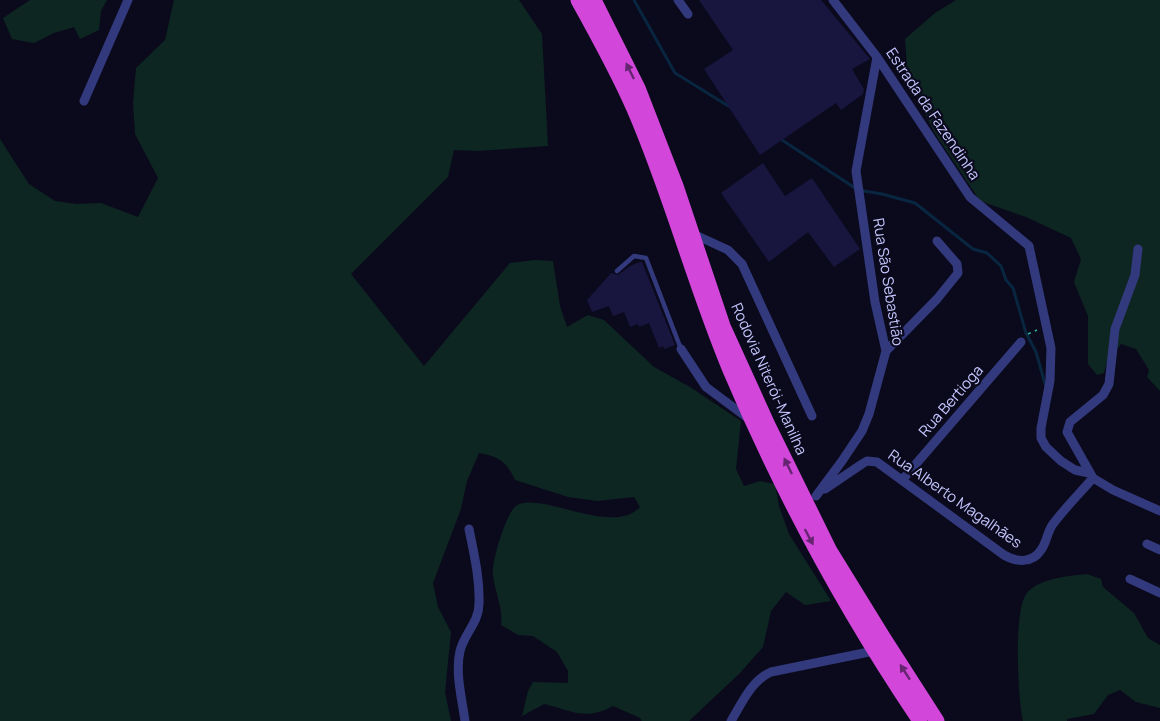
<svg xmlns="http://www.w3.org/2000/svg" width="1160" height="721" viewBox="0 0 1160 721" font-family="Manrope,sans-serif">
<style>
.green{fill:#0d2622}
.lines{fill:none;stroke-linecap:round;stroke-linejoin:round}
.stream{stroke:#092641;stroke-width:3}
.building{fill:#18153e}
.path{stroke:#27b197;stroke-width:1.5;stroke-dasharray:3 4.5;stroke-linecap:butt}
.service{stroke:#33397d;stroke-width:4.5}
.minor{stroke:#33397d;stroke-width:9}
.trunk{stroke:#d246da;stroke-width:15}
.oneway{fill:#652571}
.labels{text-anchor:middle;stroke-width:4.5;stroke-linejoin:round;paint-order:stroke}
.street-label{font-size:15px;fill:#c5c6ff;stroke:#0b0a1c}
</style>
<rect width="100%" height="100%" fill="#0b0a1c"/>
<path class="green" d="M30,0H107L101,11L99,30L80,39L74,27L54,33L34,43L12,39L3,18Z
M174,0H519L542,34L548,146L478,151L454,150L448,177L351,274L424,366L510,263L535,260L553,261L560,306L567,327L588,315L604,320L654,367L690,387L741,421L736,469L744,486L760,481L775,484L779,506L789,534L831,601L805,605L786,592L771,611L763,647L740,673L689,721H642L640,718L613,706C585,721 573,711 544,704L522,716L528,691L533,682L568,683V671L557,652L533,636L518,635L501,625C503,607 495,593 493,575C491,563 506,513 516,506C538,490 613,537 640,507L634,497L598,501L568,497L515,480C507,462 498,456 479,453L467,481L461,509L433,583L438,607L451,632L445,692L451,721H0V139L29,184L55,201L76,204L101,203L138,217L158,178L135,134L133,103L136,68L165,40Z
M956,0H1160V391L1147,377L1149,370L1136,349L1121,344L1107,362L1104,373L1097,375L1088,364V316L1074,282L1081,259L1071,238L1026,217L980,201L934,132L908,79L905,39L935,13Z
M1087,574L1101,579L1103,587L1134,613L1148,638L1160,645V708L1136,702L1120,690L1108,695L1094,714L1067,719V721H1023C1018,700 1013,609 1027,593C1040,578 1068,576 1087,574Z"/>
<g class="lines">
<path class="stream" d="M634,0L675,73L730,107
M779,138L858,190L882,194L915,203L973,249L987,253L1001,266L1006,280L1013,288L1026,333L1036,352L1046,387"/>
</g>
<path class="building" d="M699,0H821L870,59L852,69L864,89L863,94L841,110L836,103L760,155L704,69L733,50Z
M763,163L785,196L812,178L860,249L834,267L808,232L769,262L721,193Z
M640,262H642L675,345L664,349L663,346L659,348L649,323L639,327L638,324L630,327L624,312L613,316L609,306L592,312L587,300L611,273L618,275L630,266Z"/>
<g class="lines">
<path class="path" d="M1028,334L1037,330"/>
<path class="service" d="M617,271L634,256L646,258L681,349"/>
<path class="minor" d="M678,0L688,14
M833,0L877,57L970,197L1029,246L1051,348L1050,381L1041,428V438L1046,447L1061,461L1075,470L1089,473
M84,101L128,0
M691,233L728,250L742,264L812,416
M1138,249L1135,275L1115,329L1109,384L1103,395L1070,422L1067,432L1093,478L1113,490L1160,511
M681,349L706,387L749,419
M886,351L937,299L958,273L957,264L937,241
M903,479L1021,342
M825,489L862,464L867,461L877,462L1004,555C1016,562 1032,564 1041,550C1047,542 1047,532 1053,524C1065,508 1080,493 1093,478
M816,496L842,461L862,431L869,414L886,351L875,302L856,171L877,57
M1147,544L1160,550
M1130,579L1160,593
M465,721C462,699 455,673 460,651C464,634 479,622 479,604C480,579 474,554 469,529
M731,721C742,703 751,681 771,672L874,651"/>
<path class="trunk" d="M578,0C598,36 618,72 634,109C671,194 694,284 730,370C782,493 845,610 920,721
M594,0L638,88L676,186L723,326L768,425L830,551L883,637L937,721"/>
</g>
<defs><path id="oneway-solid" d="M-6-.8H1V-3.2L6.5 0L1 3.2V.8H-6Z" transform="scale(1.5)"/></defs>
<g class="oneway">
<use href="#oneway-solid" transform="translate(630 71) rotate(-116)"/>
<use href="#oneway-solid" transform="translate(788 466) rotate(-116)"/>
<use href="#oneway-solid" transform="translate(809 537) rotate(62)"/>
<use href="#oneway-solid" transform="translate(905 672) rotate(-123)"/>
</g>
<g class="labels">
<g class="street-label">
<text transform="translate(933 114) rotate(56)" y="5">Estrada da Fazendinha</text>
<text transform="translate(888 282) rotate(81)" y="5">Rua São Sebastião</text>
<text transform="translate(769 379) rotate(66)" y="5">Rodovia Niterói-Manilha</text>
<text transform="translate(951 401) rotate(-49)" y="5">Rua Bertioga</text>
<text transform="translate(955 499) rotate(35)" y="5">Rua Alberto Magalhães</text>
</g>
</g>
</svg>
